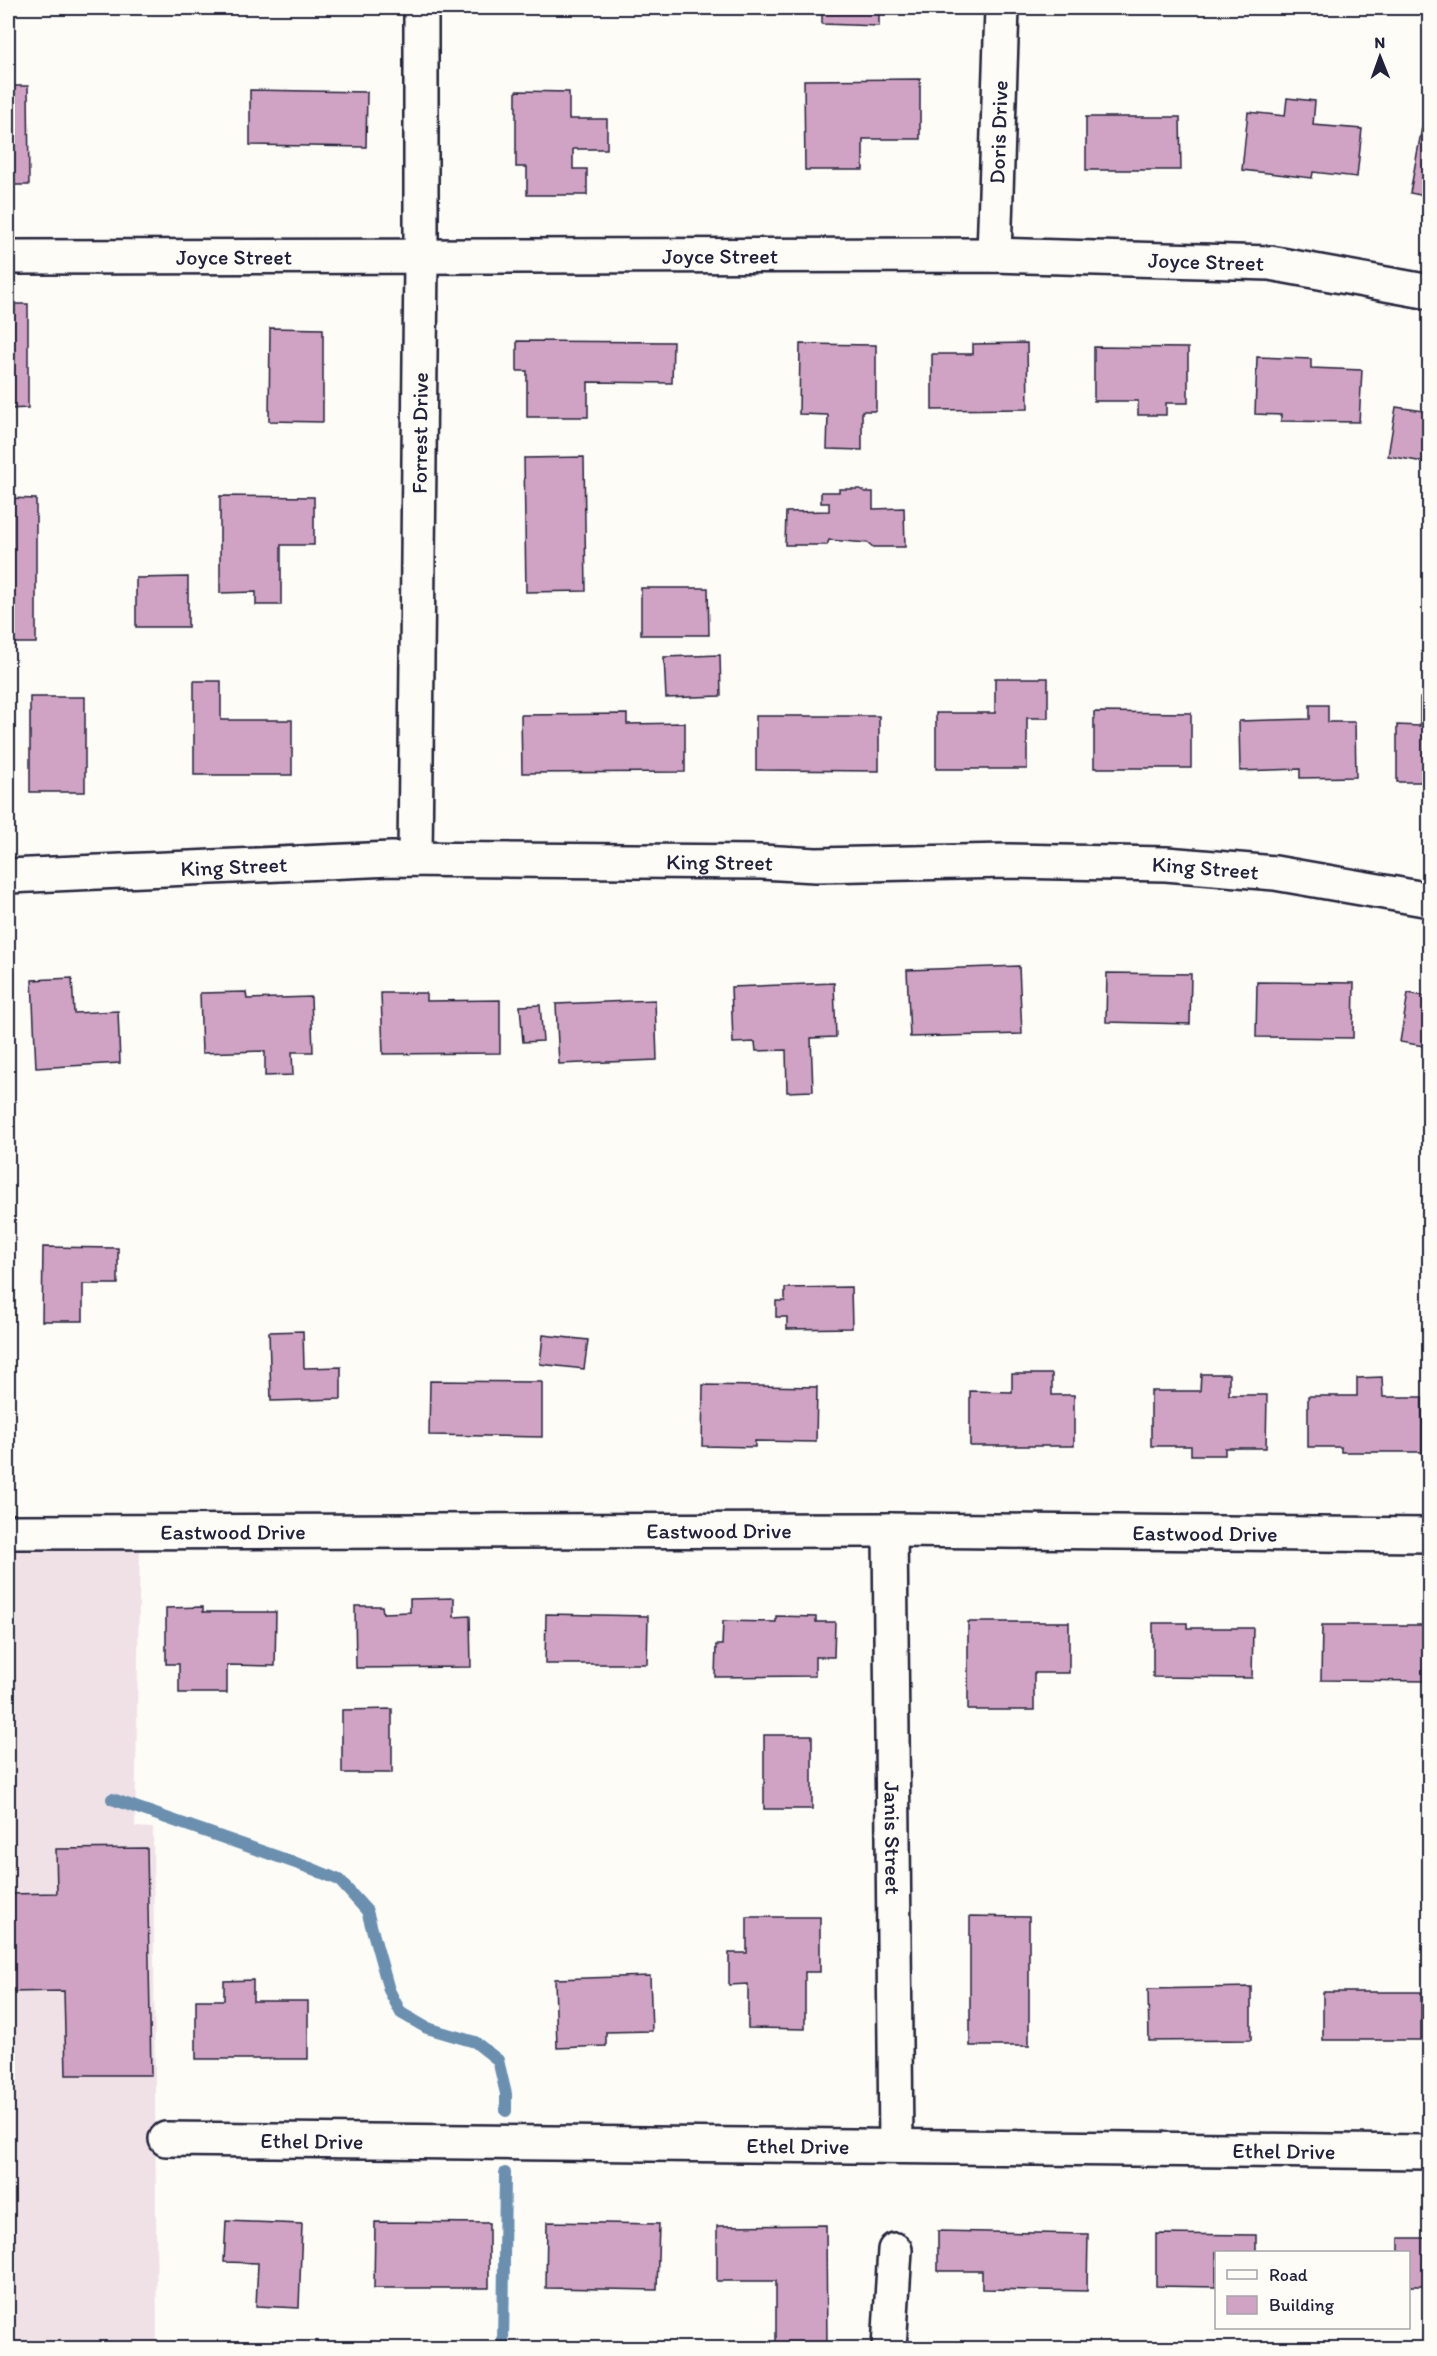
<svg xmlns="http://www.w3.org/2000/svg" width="1437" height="2356" viewBox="0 0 1437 2356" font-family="Itim,sans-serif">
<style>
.built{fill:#f0e1e7}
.water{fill:#9bd7fc;stroke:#6b8faf;stroke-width:1.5}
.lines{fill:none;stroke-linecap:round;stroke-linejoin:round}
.stream{stroke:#6b8faf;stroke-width:12}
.building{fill:#d0a2c3;stroke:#22223b;stroke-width:1.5}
.minor-casing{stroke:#22223b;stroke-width:38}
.minor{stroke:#fdfcf7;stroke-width:33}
.labels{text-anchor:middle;stroke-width:5;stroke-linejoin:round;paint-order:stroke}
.street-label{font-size:22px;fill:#22223b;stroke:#fdfcf7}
</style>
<rect width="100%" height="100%" fill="#fdfcf7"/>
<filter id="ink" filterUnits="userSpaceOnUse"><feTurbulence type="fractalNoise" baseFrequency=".0167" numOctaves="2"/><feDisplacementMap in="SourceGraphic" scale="12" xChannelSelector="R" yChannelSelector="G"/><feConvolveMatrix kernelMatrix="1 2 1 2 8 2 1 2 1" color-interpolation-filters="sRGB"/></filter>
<g filter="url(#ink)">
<path class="built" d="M140,1547L135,1827L153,1828L157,2348H8V1548Z"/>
<path class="water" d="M1424,622H1429V684L1424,685Z"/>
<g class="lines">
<path class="stream" d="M112,1799L313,1869L339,1880L367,1911L389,1990L401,2013L427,2028L475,2042L498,2060L506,2094V2111
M503,2348L505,2173"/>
</g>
<path class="building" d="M822,8H879V26L822,24Z
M920,79V139H863V170H805L804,80Z
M8,86H28L29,185H8Z
M250,90L367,92L366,147L250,145Z
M516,91L569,92V119H607V149H573V169H587V195H527V167H516Z
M1287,98L1315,101L1313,125L1362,129L1357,177L1313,172L1312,178L1242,170L1248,112L1285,116Z
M1086,117H1180L1181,170H1086Z
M1422,127L1430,128V197L1410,193Z
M8,304H28V408L8,409Z
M270,328L323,329V422L269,421Z
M517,341L673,342L672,383L588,382V417H527V371H517Z
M1027,343L1028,409L932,410V354H973V344Z
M800,344L876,345V411H862V450L827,449L828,415L799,414Z
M1094,347L1188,348V403H1166V415H1138V401H1094Z
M1257,357L1311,359V368L1362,370L1359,422L1281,421V415L1255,414Z
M1396,407L1430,412V463L1388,456Z
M584,457L586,591L526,592L524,458Z
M839,489H860L865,492H873V509L904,508L905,547H873L868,543L829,540L827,545H785L786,512L829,511V503H821V492H839Z
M220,496L314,497V545H281V605H256V592L220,593Z
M8,498L36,499V643H8Z
M188,577V627H136V578Z
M641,588H708L709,635H641Z
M720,655L721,696L666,698L664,657Z
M995,678H1048V718H1027V769H936V713H995Z
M194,681H221V720H292V775H194Z
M30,697H85V792H30Z
M1420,698H1430V782H1397V725L1420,726Z
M1310,705H1328V722H1355L1356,777L1300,778V769L1240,771L1239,721L1310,719Z
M1094,712L1191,713V768H1094Z
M627,714V724L685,723V772L522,773L521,715Z
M756,716H879V771L756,770Z
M1019,966L1022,1034L910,1037L907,970Z
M1107,973L1191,974L1190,1024L1106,1022Z
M72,978L74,1013L118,1011L120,1063L36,1068L32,980Z
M1257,982L1354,983L1353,1038L1256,1037Z
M834,983L836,1037L811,1038L813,1091L787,1092L786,1050L756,1051L755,1042L733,1043L731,987Z
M246,992L247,999L311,997L313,1052H292L293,1075L265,1076V1051L202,1053L200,993Z
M381,993H426V1001L500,1000V1053L383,1054Z
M1408,993L1430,997V1047L1400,1042Z
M655,1000L657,1060L559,1064L556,1004Z
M540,1005L543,1041L523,1042L520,1006Z
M43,1247L118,1248V1284H83V1321H42Z
M851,1287L852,1328L787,1329V1317H776V1301H785V1288Z
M303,1331L304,1368L341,1367V1399L271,1401L269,1332Z
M543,1335L588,1340L584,1369L540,1364Z
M1012,1374H1052V1395H1074V1446H970V1391L1012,1392Z
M1201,1374H1229V1395H1267L1266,1448H1225V1455H1191V1446H1151V1391H1200Z
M1382,1377L1383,1397H1422V1452H1341V1447H1308V1396H1357V1378Z
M430,1381L542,1382V1437L429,1435Z
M703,1385L817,1387L816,1442L755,1441V1447L702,1446Z
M454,1598V1617L470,1616L471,1667L356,1668L355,1606H382L383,1613L410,1612V1599Z
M203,1607V1612H276L275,1666L227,1665V1693H179V1664H166V1608Z
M546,1614L648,1616L647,1664H545Z
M776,1616L816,1617V1622H835L834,1657H815V1676L715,1677L716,1645H722L723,1621L776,1622Z
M968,1622H1069V1673H1034V1710H968Z
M1153,1623H1187V1628H1253L1252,1678L1153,1677Z
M1322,1625H1430V1681L1321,1680Z
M392,1709V1773H342V1710Z
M764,1735H812V1809H764Z
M147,1848L151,2075H66L64,1991L8,1992V1894L57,1893L56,1849Z
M970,1916L1029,1917V2046H970Z
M747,1917H820V1972H805V2029L748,2028V1984L729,1985V1953H747Z
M650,1976L652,2031L606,2032V2046L557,2048L555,1979Z
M253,1980V2001H308V2059H196V2000H224V1981Z
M1251,1987V2040L1149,2041L1148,1989Z
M1323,1992H1421V2040H1323Z
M226,2221L302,2224L299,2308L256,2306L258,2263L224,2262Z
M375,2222L489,2223V2288H374Z
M547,2222L659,2224L657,2290L546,2288Z
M826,2225L827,2348H776V2281H717V2226Z
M938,2231L1088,2234L1087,2291L982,2289V2271H938Z
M1156,2234L1256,2235V2252H1216V2287L1156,2286Z
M1399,2238H1430V2286H1408V2252H1399Z"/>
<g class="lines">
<defs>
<g id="minor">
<path id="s1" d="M994,255L1002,8"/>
<path id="s2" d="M8,257L994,255L1270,263L1430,292"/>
<path id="s3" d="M415,859L421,258V8"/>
<path id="s4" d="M8,876L391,859L761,862L816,865L1007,861L1166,864L1275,873L1430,900"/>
<path id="s5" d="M890,1530L896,2146"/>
<path id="s6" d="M8,1532L890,1530L1430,1535"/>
<path id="s7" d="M166,2139L1430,2152"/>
<path d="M889,2348L895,2250"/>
</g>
</defs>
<use href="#minor" class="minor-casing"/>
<use href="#minor" class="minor"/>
</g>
</g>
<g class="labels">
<g class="street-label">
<text dy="8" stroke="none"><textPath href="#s1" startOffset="123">Doris Drive</textPath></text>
<text dy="8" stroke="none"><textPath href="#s2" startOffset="712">Joyce Street</textPath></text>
<text dy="8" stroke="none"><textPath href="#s2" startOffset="226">Joyce Street</textPath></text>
<text dy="8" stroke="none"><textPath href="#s2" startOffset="1198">Joyce Street</textPath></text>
<text dy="8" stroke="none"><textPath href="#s3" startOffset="426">Forrest Drive</textPath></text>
<text dy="8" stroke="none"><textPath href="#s4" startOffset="712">King Street</textPath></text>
<text dy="8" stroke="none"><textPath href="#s4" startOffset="226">King Street</textPath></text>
<text dy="8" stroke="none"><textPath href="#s4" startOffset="1198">King Street</textPath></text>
<text dy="8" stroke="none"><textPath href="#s6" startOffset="711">Eastwood Drive</textPath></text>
<text dy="8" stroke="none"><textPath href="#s6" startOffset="225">Eastwood Drive</textPath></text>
<text dy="8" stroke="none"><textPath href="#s6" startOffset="1197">Eastwood Drive</textPath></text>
<text dy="8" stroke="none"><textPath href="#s5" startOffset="308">Janis Street</textPath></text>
<text dy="8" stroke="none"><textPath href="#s7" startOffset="146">Ethel Drive</textPath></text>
<text dy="8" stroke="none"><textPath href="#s7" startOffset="632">Ethel Drive</textPath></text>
<text dy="8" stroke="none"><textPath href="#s7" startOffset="1118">Ethel Drive</textPath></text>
</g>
</g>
<rect width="1437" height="2356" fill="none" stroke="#fdfcf7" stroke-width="30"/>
<rect x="15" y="15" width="1407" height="2326" fill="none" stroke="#22223b" stroke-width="2" filter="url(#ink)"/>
<rect x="1215" y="2251" width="195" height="78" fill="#fdfcf7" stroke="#a5a5ac" stroke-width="1.5"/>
<rect x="1227" y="2270" width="30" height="9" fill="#fdfcf7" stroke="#a5a5ac" stroke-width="1.5"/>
<text x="1269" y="2281" font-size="18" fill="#22223b">Road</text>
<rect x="1227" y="2296" width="30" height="18" fill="#d0a2c3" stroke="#a5a5ac" stroke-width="1.5"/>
<text x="1269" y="2311" font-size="18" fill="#22223b">Building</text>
<g transform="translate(1380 57) rotate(359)" stroke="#fdfcf7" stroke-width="4.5" paint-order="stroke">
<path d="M0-4.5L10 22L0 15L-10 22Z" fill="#22223b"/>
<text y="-9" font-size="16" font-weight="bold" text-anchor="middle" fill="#22223b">N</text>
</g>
</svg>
